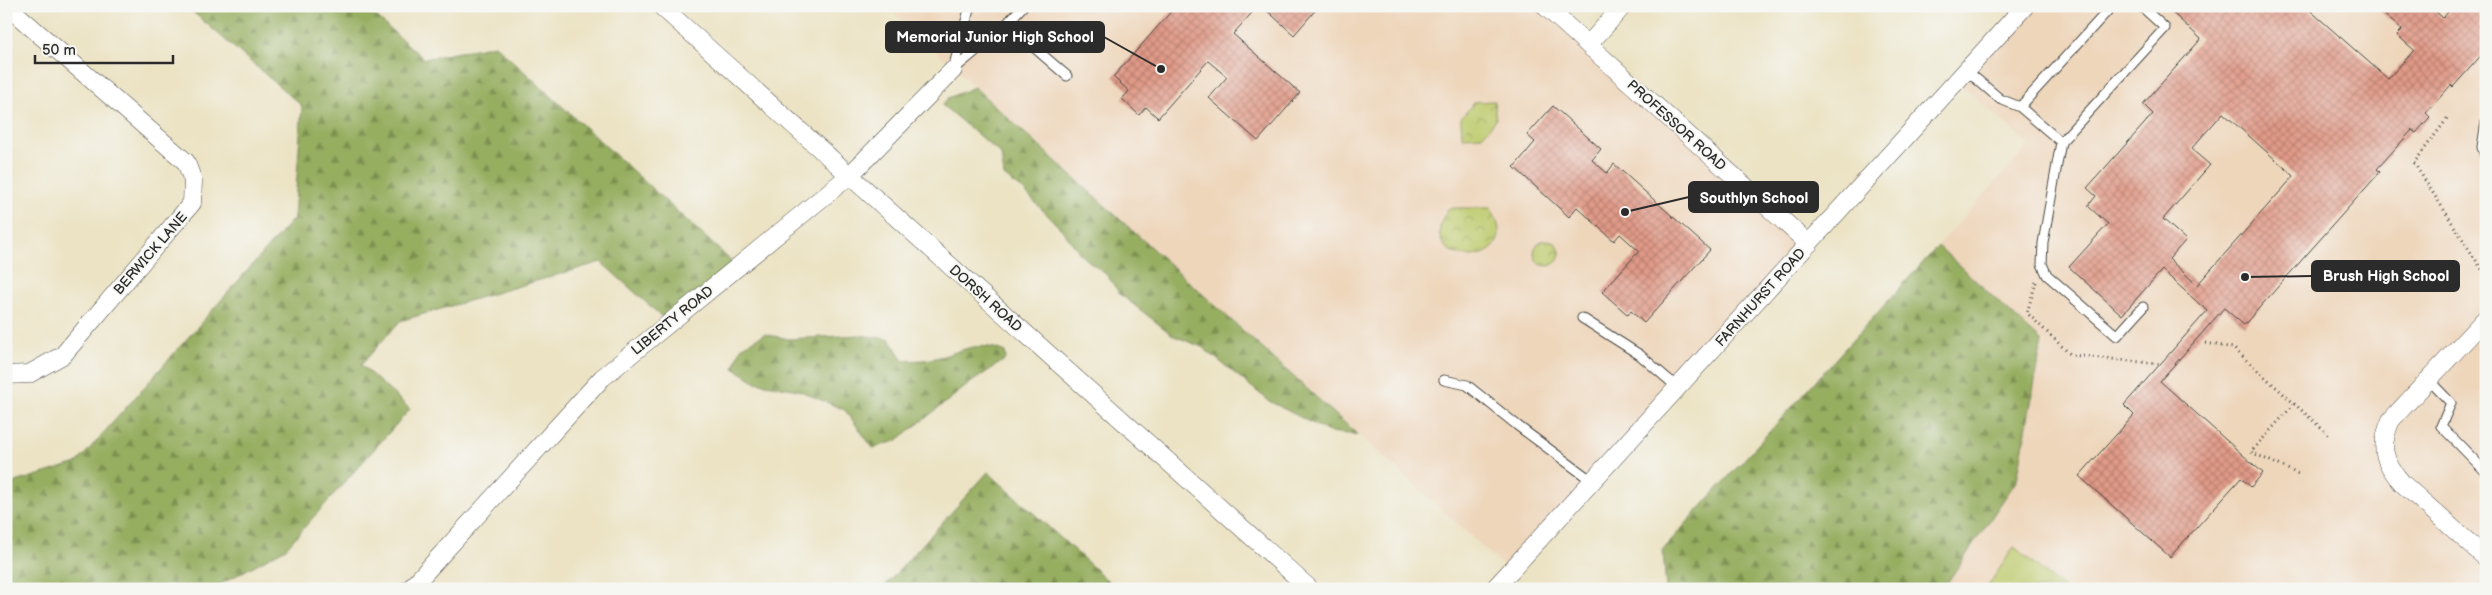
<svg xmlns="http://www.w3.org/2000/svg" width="2492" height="595" viewBox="0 0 2492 595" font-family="'Balsamiq Sans',sans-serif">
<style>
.built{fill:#eed6bb}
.forest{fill:url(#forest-firs);stroke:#606c46}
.park{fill:url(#park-crowns);stroke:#747a4c}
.pitch{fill:#bdca6c;stroke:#747a4c}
.building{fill:url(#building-cross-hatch);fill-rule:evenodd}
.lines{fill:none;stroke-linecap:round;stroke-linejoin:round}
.lane-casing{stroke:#484742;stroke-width:11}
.street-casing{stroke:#484742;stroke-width:19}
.path{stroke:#484742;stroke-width:3;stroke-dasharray:1 4;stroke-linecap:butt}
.lane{stroke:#fff;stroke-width:9}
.street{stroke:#fff;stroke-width:18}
.labels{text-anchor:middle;stroke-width:4;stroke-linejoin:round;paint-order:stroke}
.street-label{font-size:14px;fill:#2b2b2b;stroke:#f6f6f2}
.leader{fill:none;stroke:#2b2b2b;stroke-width:2}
.callout-dot{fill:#2b2b2b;stroke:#f6f6f2;stroke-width:2}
.callout{fill:#2b2b2b;stroke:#2b2b2b;stroke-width:2}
.callout-label{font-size:15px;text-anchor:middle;font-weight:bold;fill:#fff}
</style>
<defs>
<pattern id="forest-firs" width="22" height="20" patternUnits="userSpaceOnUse" patternTransform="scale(1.25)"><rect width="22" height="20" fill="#96ae60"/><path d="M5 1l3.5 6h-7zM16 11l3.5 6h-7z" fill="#7b8e4f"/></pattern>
<pattern id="park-crowns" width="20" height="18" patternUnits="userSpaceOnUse" patternTransform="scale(1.25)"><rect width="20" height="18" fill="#bdca6c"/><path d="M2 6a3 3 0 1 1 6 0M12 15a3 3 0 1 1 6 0" fill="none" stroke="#9aa459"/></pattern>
<pattern id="building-cross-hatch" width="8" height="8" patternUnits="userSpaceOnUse" patternTransform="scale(1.25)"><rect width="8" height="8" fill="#e19a88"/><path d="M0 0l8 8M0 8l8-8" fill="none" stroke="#b77e6f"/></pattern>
</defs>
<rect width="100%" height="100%" fill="#f6f6f2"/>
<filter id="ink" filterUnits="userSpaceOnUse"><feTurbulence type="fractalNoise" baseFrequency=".02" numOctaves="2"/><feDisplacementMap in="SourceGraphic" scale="10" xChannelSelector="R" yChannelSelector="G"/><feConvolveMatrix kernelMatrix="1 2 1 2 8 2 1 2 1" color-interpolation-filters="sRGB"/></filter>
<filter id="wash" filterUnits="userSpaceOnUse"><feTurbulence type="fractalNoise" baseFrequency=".0096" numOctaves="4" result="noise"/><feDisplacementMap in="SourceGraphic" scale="20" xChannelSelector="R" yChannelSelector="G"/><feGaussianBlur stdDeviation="1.12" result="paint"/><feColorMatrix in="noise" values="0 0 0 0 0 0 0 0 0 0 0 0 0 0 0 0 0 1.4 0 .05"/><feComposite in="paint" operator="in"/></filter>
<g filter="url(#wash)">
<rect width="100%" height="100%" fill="#ece3c4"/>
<path class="built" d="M886,6H1545L1809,244L1510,572Z
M2025,6H2486V589H1943L2017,480L2042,342L1938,246L2029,145L1957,81Z"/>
<path class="forest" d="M186,6H364L424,59L495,45L738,267L669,323L601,262L400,321L361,365L410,409L286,548L212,589H6V485L77,463L294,218L302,106Z
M974,87L1358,435L1329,432L1269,401L1202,347L1174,336L1120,294L1107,275L1082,256L1063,231L1023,190L1004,176L1001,154L942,105L948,98Z
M1938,246L2042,342L2017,480L1943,589H1666L1663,549Z
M764,334L789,339L858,335L890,339L903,361C912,360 922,361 931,359C959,354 975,338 1005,352L1006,359L973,381L896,441L873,448L845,410L798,390L756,382L734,368L741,348Z
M988,472L1117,589H882Z"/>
<path class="park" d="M1494,101L1496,120L1482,136L1462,137L1461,118L1475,102Z
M1449,208H1490C1533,273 1405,271 1449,208Z
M1534 253a13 13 0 1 1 26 0a13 13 0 1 1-26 0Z"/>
<path class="pitch" d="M2014,547L2065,589H1986Z"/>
<g id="blocks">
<path class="building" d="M1176,6H1258L1233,34L1300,93L1258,141L1209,98L1227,77L1208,61L1158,118L1146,107L1139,115L1122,99L1129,91L1113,77Z
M1262,6H1319L1294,35Z
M2165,6H2305L2388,79L2414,50L2397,35L2402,30L2378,9L2380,6H2430L2443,18L2453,6H2486V50L2453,87L2451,85L2426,113L2430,117L2416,133L2412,130L2377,169L2380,172L2244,325L2224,308L2160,381L2263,473L2251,487L2241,478L2170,557L2079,476L2134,415L2124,405L2207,311L2162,270L2122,315L2069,267L2108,224L2088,206L2096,196L2087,188L2153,114L2143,104L2201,39ZM2223,113L2294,176L2197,285L2169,259L2186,240L2163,219L2210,165L2191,149Z
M1553,106L1601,149L1592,160L1607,173L1614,164L1710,250L1644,323L1631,311L1628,315L1602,292L1639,251L1620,234L1614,241L1577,207L1569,217L1514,167L1535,142L1527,135Z"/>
</g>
</g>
<g filter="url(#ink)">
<use href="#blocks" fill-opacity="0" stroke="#484742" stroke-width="1"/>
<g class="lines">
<defs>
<path id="lane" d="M2141,6L2165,28L2061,142L2043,243L2042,264L2047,275L2117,336L2143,307
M1007,24L1067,76
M953,69L970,6
M953,70L1002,29L1023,6
M1967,71L2000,99L2020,107L2061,142
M2020,107L2112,6
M2486,122L2482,147L2486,160
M1582,318L1640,355L1677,387
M2428,379L2451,403L2441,426L2486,472
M1444,380L1467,385L1518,426L1592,481"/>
<path id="street" d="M661,6L1310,589
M1545,6L1809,244
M1588,45L1623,6
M2486,318L2391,420C2379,447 2383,462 2403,484L2486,558
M6,375L29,374L63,355L192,203L193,181L186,162L7,6
M410,589L602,378L850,175L953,70
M1494,589L2025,6"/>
</defs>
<use href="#lane" class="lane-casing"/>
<use href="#street" class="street-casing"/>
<path class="path" d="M2447,119L2414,163L2486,276
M2036,282L2027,313L2071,355L2161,364
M2206,343L2233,348L2331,437
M2294,404L2251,452L2298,474"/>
<use href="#lane" class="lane"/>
<use href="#street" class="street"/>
</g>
</g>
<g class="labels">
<g class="street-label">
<text transform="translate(1677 125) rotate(42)" y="5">PROFESSOR ROAD</text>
<text transform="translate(150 253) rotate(-49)" y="5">BERWICK LANE</text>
<text transform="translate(1760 297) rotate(-48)" y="5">FARNHURST ROAD</text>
<text transform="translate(986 298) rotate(42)" y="5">DORSH ROAD</text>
<text transform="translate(672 320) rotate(-39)" y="5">LIBERTY ROAD</text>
</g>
</g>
<path class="leader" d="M1161 69L1104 37M1625 212L1689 197M2245 277L2312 276"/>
<g class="callout-dot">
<circle cx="1161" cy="69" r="5"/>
<circle cx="1625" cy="212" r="5"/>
<circle cx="2245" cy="277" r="5"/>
</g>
<g class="callout">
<rect x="886" y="22" width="218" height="30" rx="5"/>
<rect x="1689" y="182" width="129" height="30" rx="5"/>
<rect x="2312" y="261" width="147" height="30" rx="5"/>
</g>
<g class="callout-label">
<text x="995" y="42">Memorial Junior High School</text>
<text x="1754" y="203">Southlyn School</text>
<text x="2386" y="281">Brush High School</text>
</g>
<rect width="2492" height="595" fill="none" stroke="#f6f6f2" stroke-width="25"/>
<path d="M35 55v8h138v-8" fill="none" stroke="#2b2b2b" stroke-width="2.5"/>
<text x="42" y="55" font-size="15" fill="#2b2b2b" stroke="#f6f6f2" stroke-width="4" paint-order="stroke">50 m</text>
</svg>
